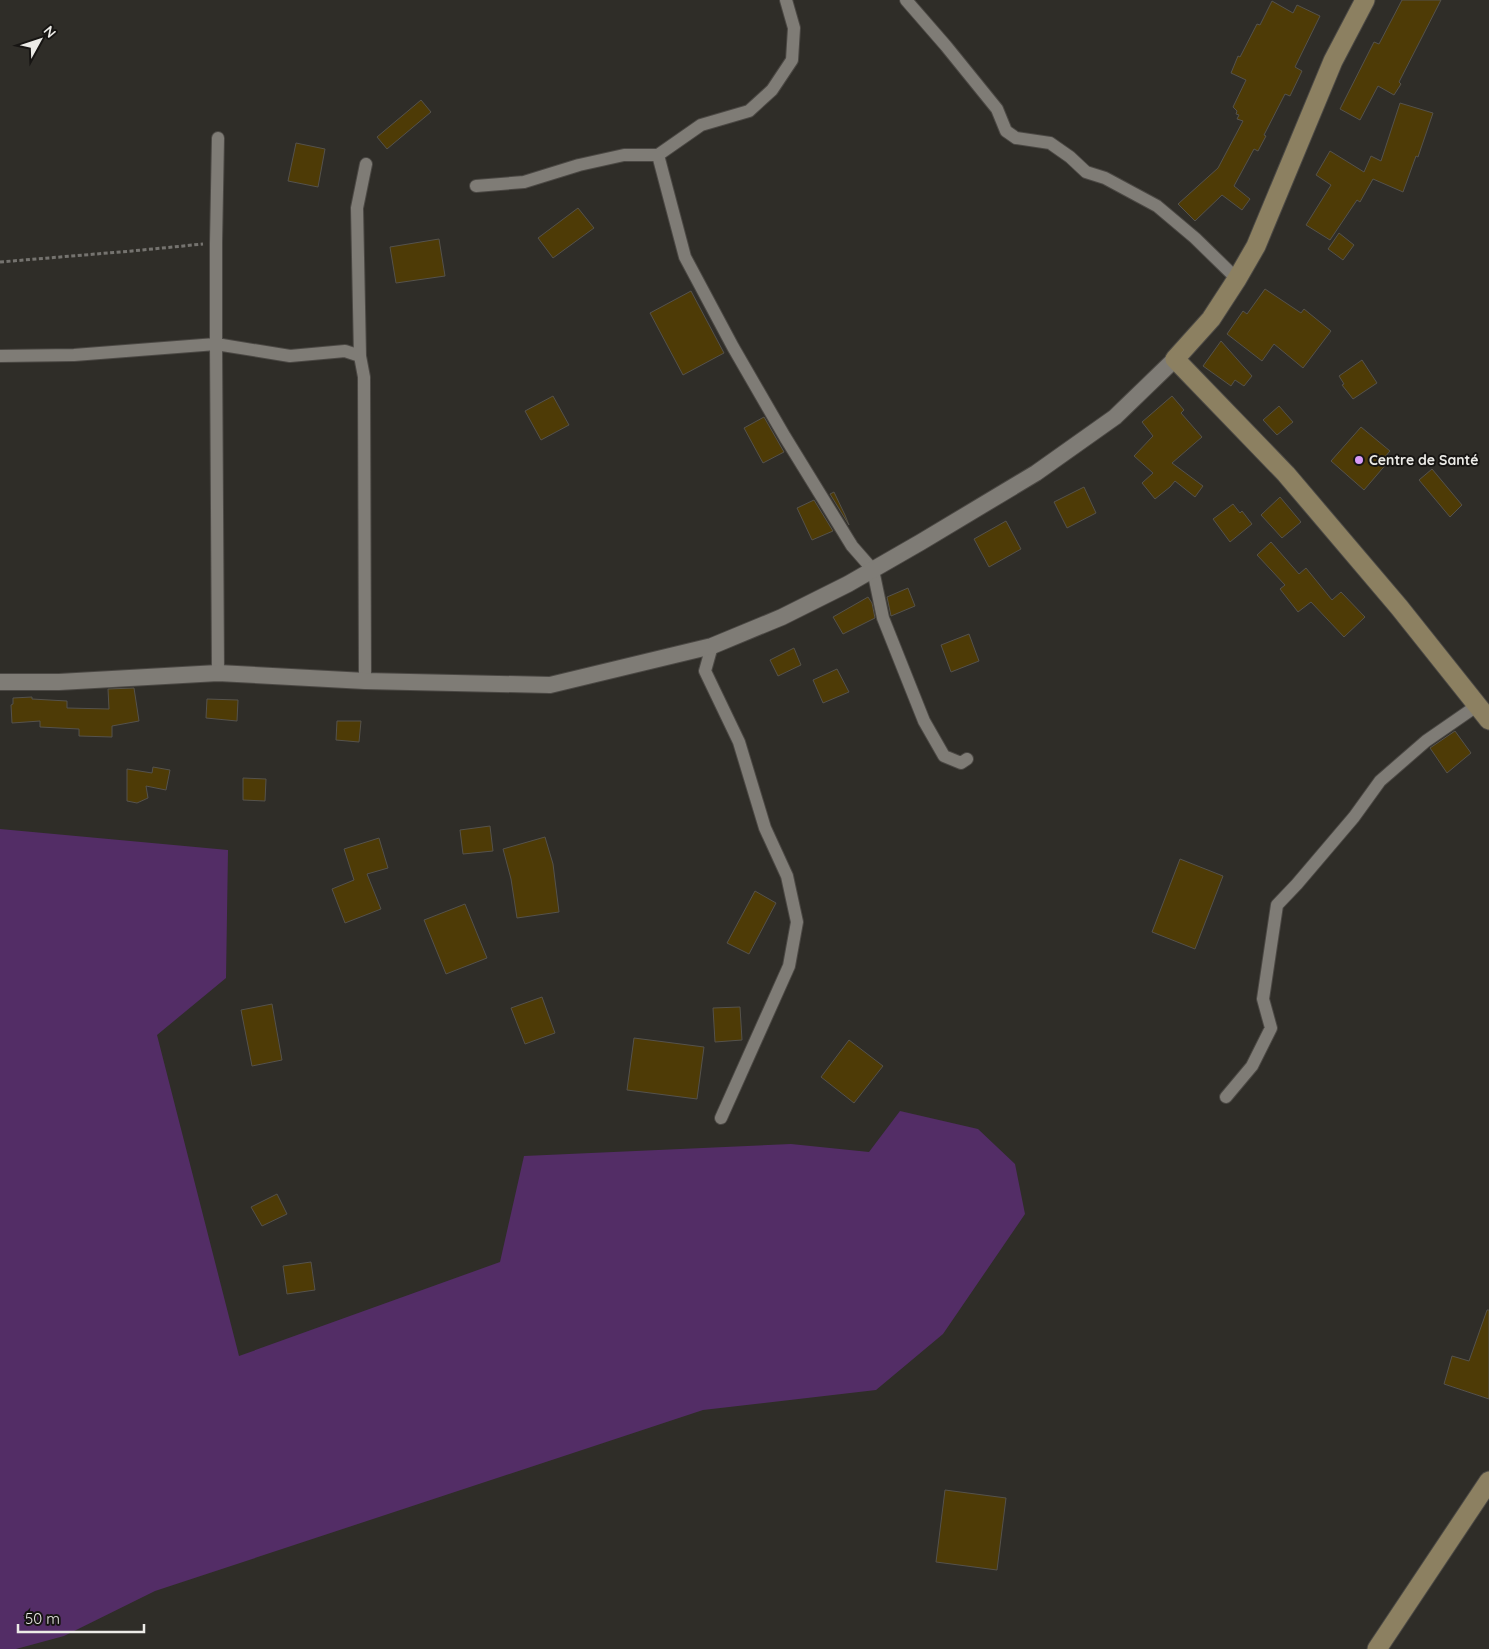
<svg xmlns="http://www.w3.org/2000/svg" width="1489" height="1649" viewBox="0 0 1489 1649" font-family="Quicksand,sans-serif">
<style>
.green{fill:#532d66}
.building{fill:#4e3b06;stroke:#55524c}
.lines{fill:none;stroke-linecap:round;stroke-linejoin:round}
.minor-casing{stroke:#4b4844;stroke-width:14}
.tertiary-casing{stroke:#4b4844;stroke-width:18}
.secondary-casing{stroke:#4b4844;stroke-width:21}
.path{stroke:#75736f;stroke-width:3;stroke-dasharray:4 2.5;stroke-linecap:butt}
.minor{stroke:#7f7c76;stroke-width:12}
.tertiary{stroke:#7f7c76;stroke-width:16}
.secondary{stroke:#8c8061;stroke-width:19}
.poi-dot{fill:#d89bf8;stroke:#171513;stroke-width:2}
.labels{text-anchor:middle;stroke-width:4;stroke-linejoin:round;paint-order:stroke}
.poi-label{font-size:14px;font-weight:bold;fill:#ecebe7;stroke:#171513;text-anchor:start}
</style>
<rect width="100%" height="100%" fill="#2f2d28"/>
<path class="green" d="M0,829L228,850L226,978L157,1035L239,1356L500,1262L524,1156L791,1144L869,1152L900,1111L978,1129L1015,1164L1025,1214L943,1334L876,1390L703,1410L155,1591L64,1636L16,1649H0Z"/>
<path class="building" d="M1402,0H1441L1399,82L1401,84L1394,95L1378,86L1360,120L1340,109L1374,42L1379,44Z
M1272,1L1293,13L1297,5L1320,16L1295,67L1302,71L1290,96L1285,94L1264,135L1266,136L1258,151L1254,149L1234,186L1250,199L1242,210L1222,195L1195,221L1178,204L1218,168L1243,121L1237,119L1239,115L1236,114L1237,111L1233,107L1246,80L1231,73L1238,56L1240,57L1257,24L1260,25Z
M421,100L431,112L387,149L377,137Z
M1400,103L1433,113L1418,157L1416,156L1403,192L1373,179L1360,202L1357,200L1330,240L1306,225L1331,185L1316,175L1330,151L1364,172L1371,156L1381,161Z
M296,143L325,149L318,187L288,181Z
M578,208L594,228L553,258L538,238Z
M1339,233L1354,245L1343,260L1328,249Z
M439,239L445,276L396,283L390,247Z
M1265,289L1301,313L1304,309L1331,331L1303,368L1274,344L1262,361L1227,334L1243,311L1247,314Z
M691,291L724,353L683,375L650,313Z
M1221,341L1252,376L1244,386L1235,380L1231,386L1203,366Z
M1362,360L1377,383L1353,399L1342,385L1344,384L1339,376Z
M553,396L569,425L541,440L525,411Z
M1172,396L1184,410L1181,413L1202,437L1172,463L1203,486L1195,497L1175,481L1170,487L1155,499L1142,483L1153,473L1134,456L1153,436L1142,422Z
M1279,406L1293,422L1277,435L1263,420Z
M764,417L784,452L763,463L744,428Z
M1361,427L1390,451L1384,458L1388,462L1364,490L1331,461Z
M1432,469L1462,505L1450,517L1419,480Z
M1084,487L1096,513L1067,528L1054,502Z
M834,492L845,515L849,525L830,494Z
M1280,497L1301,522L1282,538L1261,515Z
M814,500L833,531L812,540L797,508Z
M1233,504L1240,513L1242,511L1252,524L1230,542L1213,519Z
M1006,521L1021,549L989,567L974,539Z
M1271,542L1299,574L1306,568L1332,600L1341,592L1365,617L1344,637L1311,602L1298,612L1280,589L1285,585L1257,555Z
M908,588L915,606L891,616L887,597Z
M868,597L872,603L875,618L843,634L833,617Z
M969,634L979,661L951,672L941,645Z
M794,648L801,665L778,676L770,660Z
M837,669L849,692L823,703L813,680Z
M134,688L139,721L112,726V737L79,736V729L40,727V721L12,723L11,705L13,704V698L32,697V699L67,701V708L109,709L108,689Z
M207,699L238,700L237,721L206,718Z
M337,721H361L359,742L336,740Z
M1455,731L1471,753L1447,773L1430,748Z
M153,767L170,770L166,790L146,786L148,798L137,803L127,801V769L152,773Z
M243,778L266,779L265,801L243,800Z
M490,826L493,851L463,854L460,830Z
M545,837L553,864L559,912L517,918L511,879L503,849Z
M379,838L388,868L367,874L381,909L345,923L332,889L354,880L344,849Z
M1180,859L1223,876L1195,949L1152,932Z
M755,891L776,903L749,954L727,943Z
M465,904L487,958L446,974L424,920Z
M542,997L555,1033L525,1044L511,1008Z
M272,1004L282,1060L252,1066L241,1010Z
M740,1007L742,1040L715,1042L713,1008Z
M634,1038L704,1047L697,1099L627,1090Z
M849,1040L883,1066L854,1103L821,1077Z
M277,1194L287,1214L262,1226L251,1207Z
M311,1262L315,1290L287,1294L283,1266Z
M1487,1310H1489V1399L1444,1384L1452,1356L1469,1361Z
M945,1490L1006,1498L997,1570L936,1562Z"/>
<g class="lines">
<defs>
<path id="minor" d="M786,0L794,28L792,60L772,90L749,111L701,125L658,155L685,257L733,347L785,437L852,546L873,570L883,618L924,721L944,756L961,763L967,759
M906,0L946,46L997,109L1006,131L1016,138L1050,143L1070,157L1086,172L1105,178L1157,206L1195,238L1237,279
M218,138L216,243V344L290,356L345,351L360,356L364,377L365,681
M476,186L524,182L579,165L624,155H658
M0,356L74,355L216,344L218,673
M360,356L357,208L366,164
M712,646L705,671L739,742L765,828L787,876L797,922L789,966L721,1118
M1226,1097L1252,1066L1271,1028L1263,999L1277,905L1297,884L1354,817L1380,781L1426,741L1478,705"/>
<path id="tertiary" d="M0,682H59L218,673L365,681L550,685L712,646L782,617L848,584L921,542L1036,473L1115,417L1175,359"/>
<path id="secondary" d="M1365,0L1333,61L1256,246L1237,279L1211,319L1175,359L1286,474L1399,607L1489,720
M1377,1649L1489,1481"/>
</defs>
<use href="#minor" class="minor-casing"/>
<use href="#tertiary" class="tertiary-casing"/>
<use href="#secondary" class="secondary-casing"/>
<path class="path" d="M0,262L132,251L203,244"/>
<use href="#minor" class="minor"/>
<use href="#tertiary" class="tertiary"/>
<use href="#secondary" class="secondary"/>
</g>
<circle class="poi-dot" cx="1359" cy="460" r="5"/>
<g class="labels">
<g class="poi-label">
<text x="1369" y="465">Centre de Santé</text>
</g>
</g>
<g transform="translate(40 40) rotate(50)" stroke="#171513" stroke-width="4" paint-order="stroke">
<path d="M0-4L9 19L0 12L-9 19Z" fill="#ecebe7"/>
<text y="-8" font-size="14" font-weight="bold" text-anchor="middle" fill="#ecebe7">N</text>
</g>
<path d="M18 1624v8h126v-8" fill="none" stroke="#ecebe7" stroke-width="2.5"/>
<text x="25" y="1624" font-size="15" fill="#ecebe7" stroke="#171513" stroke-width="4" paint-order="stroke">50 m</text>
</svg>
